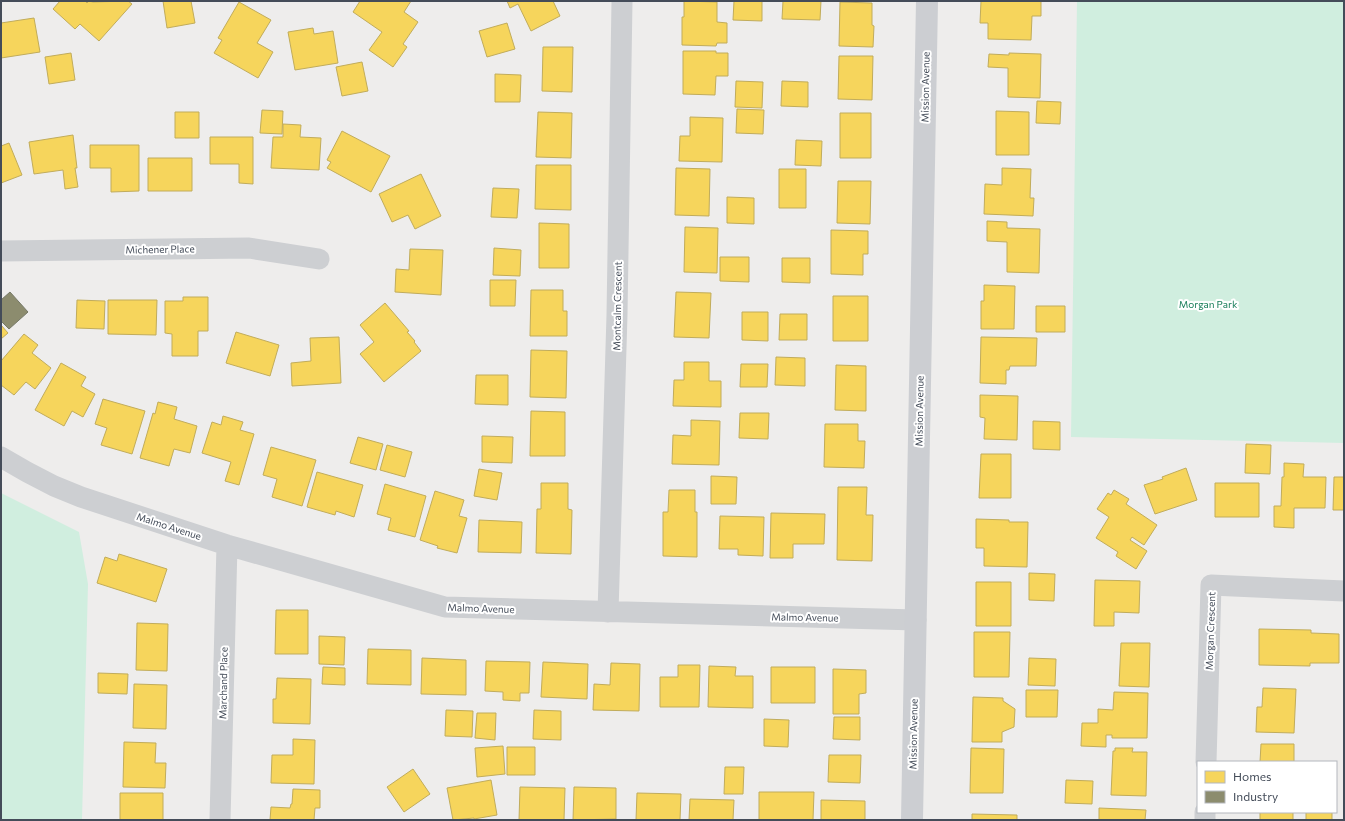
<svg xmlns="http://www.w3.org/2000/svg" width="1345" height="821" viewBox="0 0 1345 821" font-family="Commissioner,sans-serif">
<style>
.green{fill:#d0eedf}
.homes{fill:#f6d55c;stroke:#c1ac5b}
.industry{fill:#8c8c6e;stroke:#767968}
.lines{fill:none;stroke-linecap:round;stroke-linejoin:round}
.street{stroke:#cdcfd2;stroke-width:21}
.secondary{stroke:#ccced2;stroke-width:22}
.labels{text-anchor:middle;stroke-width:4;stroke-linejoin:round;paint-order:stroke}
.street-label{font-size:10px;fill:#444c59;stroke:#fff}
.park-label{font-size:10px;fill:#137b56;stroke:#fff}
</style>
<rect width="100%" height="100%" fill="#eeedec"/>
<path class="green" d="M1077,1H1344V443L1071,437Z
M1,493L79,532L88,584L82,820H1Z"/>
<path class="homes" d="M60,1H85L87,3L89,1L93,2L128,1L132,4L99,41L80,24L75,29L53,9Z
M163,1H191L195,23L167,28Z
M360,1H411L404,12L418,22L403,44L407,47L393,67L369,50L382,32L353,12Z
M507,1H553L560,16L531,31L518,4L510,8Z
M684,1L717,2V22L727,23V43H717L716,46L682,45V17H684Z
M734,1H762V21L733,20Z
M783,1H821L820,20L782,19Z
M981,1H1041V16H1032L1031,40L988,39V23H980Z
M239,2L271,20L257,43L273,52L258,78L214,53L222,40L218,38Z
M840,2L872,3V25L874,26L873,47L839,46Z
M34,18L40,52L1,58V23Z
M507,23L515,49L487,57L479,31Z
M313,28L314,34L333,31L338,63L295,70L288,32Z
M543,47H573L572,92L542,91Z
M683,51H716V53H728V76H716L715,95L683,94Z
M71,53L75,80L49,84L45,57Z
M1009,53L1041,54L1040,98L1008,97V68L988,67L989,54L1009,55Z
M839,56H873L872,100L838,99Z
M362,62L368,91L342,96L336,67Z
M495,74L521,75L520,102H495Z
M736,81L763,82L762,108L735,107Z
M782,81L808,82V107L781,106Z
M1037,101L1061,102L1060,124L1036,123Z
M737,109L764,110L763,134L736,133Z
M262,110L283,111L282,134L260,133Z
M996,111L1029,112V155H996Z
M175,112H199V138H175Z
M538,112L572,113L571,158L536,157Z
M840,113H871V158H840Z
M690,117L723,118L722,162L679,161L680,136H690Z
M283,124L301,125L300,137L321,138L319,170L271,168L273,137H283Z
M342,131L390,156L371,192L327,168L331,162L327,160Z
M73,135L77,168H75L78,187L65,189L63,170L34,174L29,142Z
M210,137H253V184L239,183V164H210Z
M796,140L822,141L821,166L795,165Z
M9,143L22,175L1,183V146Z
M90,145H139V191L111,192V168H90Z
M148,158H192V191H148Z
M536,165H571V210L535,209Z
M676,168L710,169L709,216L675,215Z
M1002,168L1031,169L1030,198H1034L1033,216L984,214L985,184L1002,185Z
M779,169H806V208H779Z
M421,174L441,216L415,229L408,215L392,222L379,194Z
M838,181H871L870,224L837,223Z
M493,188L519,189L517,218L491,217Z
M727,197L754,198V224L727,223Z
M987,221L1007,222V228L1040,229L1039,273L1007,272V242L987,241Z
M539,223L569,224V268H539Z
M685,227L718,228L717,273L684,272Z
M831,230L868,231V254H863V275L831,274Z
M494,248L521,250L520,276L493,275Z
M410,249L443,250L441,295L395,292L396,269L409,270Z
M720,257H749V282L720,281Z
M782,258H810V283L782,282Z
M490,280H516L515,306H490Z
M984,285L1015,286L1014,329H981V301H984Z
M531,290H563V311H567V336H530Z
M676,292L711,293L709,338L674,337Z
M833,296H868V341H833Z
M183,297H208V331H198V356H172V334L165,333V301H183Z
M77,300L105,301L104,329L76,328Z
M108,300H157L156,335L108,334Z
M385,303L409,331L407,332L415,341L414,342L421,351L384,382L360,354L374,342L360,325Z
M1036,306H1065V332H1036Z
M742,312H768V341L742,340Z
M780,314H807V340H779Z
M1,325L8,333L1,339Z
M236,332L279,345L270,376L226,363Z
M24,334L38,345L32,353L51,368L35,389L26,382L14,395L1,385V361Z
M339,337L341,383L292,386L291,363L311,361L310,338Z
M981,337L1037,338L1036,366H1010L1009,370H1006V384L980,383Z
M531,350L567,351L566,398L530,397Z
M776,357L805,358V386L775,385Z
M684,362H709V381H721V407L673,406L674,380H684Z
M61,363L86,377L81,386L95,394L83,417L72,411L64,426L35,410Z
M741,364H768L767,387H740Z
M836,365L866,366V411L835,410Z
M476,375H508V405L475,404Z
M980,395L1018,396L1017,440L984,439L985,418L980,417Z
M103,399L145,411L132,454L101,445L107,428L95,424Z
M158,402L177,407L174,419L197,426L190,453L174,449L169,466L140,458L153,413L155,414Z
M531,411L565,412V456H530Z
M740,413H769L768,439L739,438Z
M223,416L243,422L240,430L254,434L239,485L225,481L231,462L202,453L212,422L221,425Z
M691,420L720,421L719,465L672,464L673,435L691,436Z
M1033,421L1060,422V450L1033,449Z
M825,424H858V441H865L864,468L824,467Z
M482,436L513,437L512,463L482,462Z
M358,437L383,444L376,470L350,463Z
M1246,444L1271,445L1270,474L1245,473Z
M387,445L412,452L405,477L380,470Z
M271,447L316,460L302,506L272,497L277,479L263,475Z
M981,454H1011V498H979Z
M1284,463L1304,464L1303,477H1326L1325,508H1294V528L1274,527V506H1281L1282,477H1284Z
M1186,468L1197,500L1155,514L1144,485L1163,479L1162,477Z
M479,469L502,473L497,500L474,496Z
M317,472L363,485L354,517L336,511L335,515L307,507Z
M711,476L737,477L736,504H711Z
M1334,477H1344V510H1333Z
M541,483H568V509L572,510L571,554L536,553L537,509H541Z
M1215,483H1259V517H1215Z
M385,484L426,496L415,537L388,530L391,518L377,514Z
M838,487H867L866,515H873L872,561L837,560Z
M669,490H695V512H697V557L663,556V512H668Z
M1114,490L1129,499L1126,504L1157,525L1144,545L1132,537L1130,540L1147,551L1136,569L1116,556L1118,552L1096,538L1109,517L1097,509L1108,493L1111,495Z
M435,491L464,500L459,516L467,518L457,553L437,548L438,546L420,540Z
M771,513L825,514L824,544H793V558H770Z
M720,516L764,517L763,556L738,555V549H719Z
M976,519L1009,520V522H1028L1027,567L984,566V548H976Z
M479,520L522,522L521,553L478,552Z
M119,554L167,569L156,602L97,583L105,557L117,561Z
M1029,573L1055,574L1054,601L1029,600Z
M1095,580L1140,581L1139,613L1114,612V626H1094Z
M976,582H1011V626H976Z
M276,610H308V654H275Z
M137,623L168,624L167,671L136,670Z
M1259,629L1311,630V633L1339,634V663H1310V666L1259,665Z
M974,632H1010L1009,677H974Z
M319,636L345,637L344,665L319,664Z
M1121,643H1150L1149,687L1119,686Z
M368,649L411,650V685L367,684Z
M422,658L466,660V695L421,694Z
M1029,658L1056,659L1055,686L1028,685Z
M486,661L530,662L529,693H520V701L503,700V692L485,691Z
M543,662L588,664L587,699L541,697Z
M611,663L640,664L639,711L593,710L594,684L610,685Z
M678,665H700L699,707H660V677H678Z
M709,666L736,667L735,676H753V708L708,707Z
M323,667L345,668V685L322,684Z
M771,667H815V703H771Z
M833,669L866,670V693L859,694V714H833Z
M98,673L128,674L127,694L98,693Z
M277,678L311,679L310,724L273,723V699H276Z
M134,684L167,685L166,729L133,728Z
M1263,688L1296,689L1294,733L1256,732L1257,707H1262Z
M1026,690H1058L1057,717H1026Z
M1114,692L1148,693L1147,738H1112V735H1106V747L1081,746L1082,723H1098V709L1113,710Z
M973,697L1003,698V701L1015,709L1014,727L1002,732V742H972Z
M446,710L473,711L472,737L445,736Z
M534,710L561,711V740L533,739Z
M477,713H496L495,740L475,738Z
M834,717H860V740L833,739Z
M764,719L789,720L788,747L764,746Z
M293,739L315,740L314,784L271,783L272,755H293Z
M124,742L156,743L155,763H166L165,788L123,787Z
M1261,744H1294V762H1260Z
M503,746L505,774L477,777L475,748Z
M507,747H535V775H507Z
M971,748L1004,749L1003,793H970Z
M1115,748H1133L1132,752H1147L1146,796L1111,795L1113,751H1115Z
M829,755H861L860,783L828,782Z
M725,767H744L743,794H724Z
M413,769L430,794L404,812L387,787Z
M491,780L497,815L474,819V818L453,820L447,788Z
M1066,780L1093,781L1092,804L1065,803Z
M520,787L565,788L564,820H519Z
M574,787L616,788V819L573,820Z
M293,789L320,790V808H315L314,820H270L271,807L290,808L291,804H292Z
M759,792H814L813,820H759Z
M120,793H163V820H120Z
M637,793L681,794L680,820H636Z
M690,799L734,800L733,820H689Z
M821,800L865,801V820H821Z
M1099,808L1146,810L1145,820H1099Z
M1260,812H1293V820H1260Z
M1306,812H1332V820H1306Z
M972,814L1017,815V820H972Z"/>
<path class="industry" d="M10,292L28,312L9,329L1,321V300Z"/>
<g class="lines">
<path class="street" d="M1,251L249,248L319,259
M1,457L27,472L54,486L81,497L227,545L445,607L916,620
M608,612L617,315L622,1
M1206,762L1211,585L1344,591
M220,820L227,545
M1205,820V812"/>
<path class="secondary" d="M912,820L927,1"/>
</g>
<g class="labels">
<g class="street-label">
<text transform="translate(925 87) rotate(-89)" y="4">Mission Avenue</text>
<text transform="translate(160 249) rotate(-1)" y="4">Michener Place</text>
<text transform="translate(617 306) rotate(-89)" y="4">Montcalm Crescent</text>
<text transform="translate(919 411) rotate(-89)" y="4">Mission Avenue</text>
<text transform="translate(169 526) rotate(18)" y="4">Malmo Avenue</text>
<text transform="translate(481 608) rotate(2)" y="4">Malmo Avenue</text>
<text transform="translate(805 617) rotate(1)" y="4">Malmo Avenue</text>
<text transform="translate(1210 631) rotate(-88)" y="4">Morgan Crescent</text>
<text transform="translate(223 683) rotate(-89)" y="4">Marchand Place</text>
<text transform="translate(913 734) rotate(-89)" y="4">Mission Avenue</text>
</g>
<g class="park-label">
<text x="1208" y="308">Morgan Park</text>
</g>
</g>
<rect width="1345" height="821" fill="none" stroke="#444c59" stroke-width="4"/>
<rect x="1197" y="761" width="140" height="52" fill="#ffffff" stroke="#b4b7bd"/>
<rect x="1205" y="771" width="20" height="12" fill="#f6d55c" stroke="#b4b7bd"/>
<text x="1233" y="781" font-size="12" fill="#444c59">Homes</text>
<rect x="1205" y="791" width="20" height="12" fill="#8c8c6e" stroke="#b4b7bd"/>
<text x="1233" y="801" font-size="12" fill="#444c59">Industry</text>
</svg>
